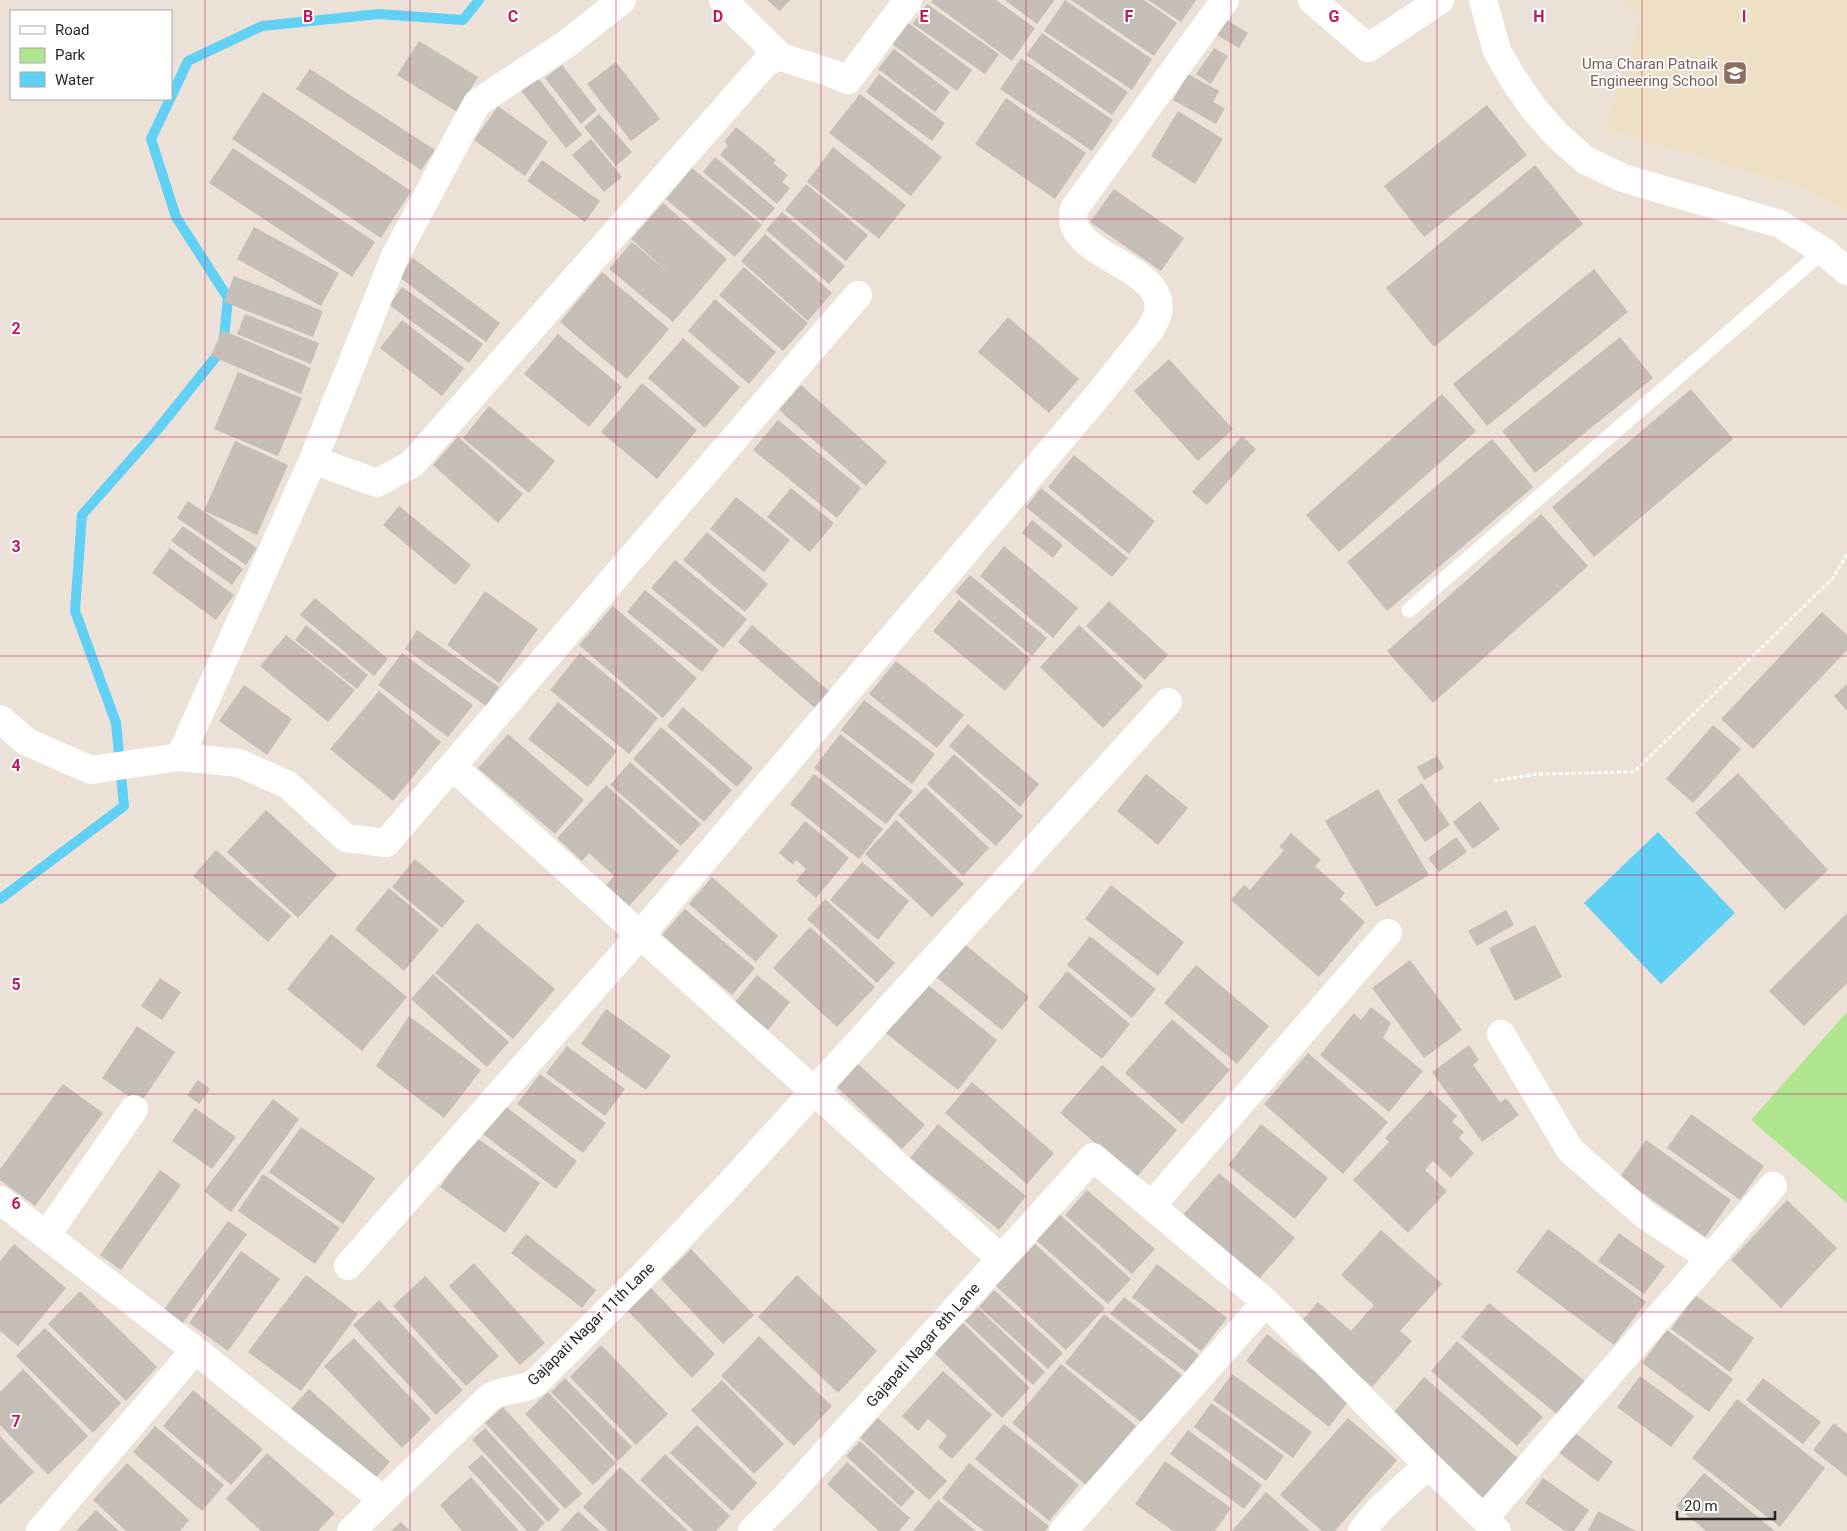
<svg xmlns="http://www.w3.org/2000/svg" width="1847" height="1531" viewBox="0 0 1847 1531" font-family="Roboto,sans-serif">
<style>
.education{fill:#eee0c4}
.green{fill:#aee58e}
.water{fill:#61d0f5}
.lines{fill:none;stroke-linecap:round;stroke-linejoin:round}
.stream{stroke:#61d0f5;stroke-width:10}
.building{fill:#c5beb7}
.path{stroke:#fff;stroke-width:3;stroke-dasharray:4 2.5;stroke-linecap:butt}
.lane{stroke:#fff;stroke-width:15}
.street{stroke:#fff;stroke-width:28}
.grid{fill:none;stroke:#c2185b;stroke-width:1;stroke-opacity:0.55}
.labels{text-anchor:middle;stroke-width:4;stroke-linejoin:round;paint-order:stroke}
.education-label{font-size:15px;fill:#785e54;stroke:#fff;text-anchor:end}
.street-label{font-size:15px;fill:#262626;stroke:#fff}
.grid-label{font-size:16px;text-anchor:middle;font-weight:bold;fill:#c2185b;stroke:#fff;stroke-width:4;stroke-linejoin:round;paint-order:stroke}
</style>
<rect width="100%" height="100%" fill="#ebe1d6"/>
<path class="education" d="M1621,0H1847V212L1811,191L1603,129L1642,18Z"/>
<path class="green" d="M1847,1012V1203L1751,1120Z"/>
<path class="water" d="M1658,832L1735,913L1661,984L1584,903Z"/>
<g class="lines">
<path class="stream" d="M171,97L188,61L262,26L379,14L463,20L479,0
M0,899L124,806L116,723L75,611L82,515L158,429L223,348L228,298L176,217L151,139L170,99"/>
</g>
<path class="building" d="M767,0H790L780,11Z
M933,0H996L1035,28L1012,61L931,2Z
M1005,0H1053L1054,1L1037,24Z
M1065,0L1152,59L1132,90L1044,31Z
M1071,0H1144L1177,23L1154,56Z
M1148,0H1196L1181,22Z
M927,4L999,54L985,74L913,24Z
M1227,20L1248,33L1239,48L1217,35Z
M907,22L972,70L957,91L892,44Z
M1042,33L1128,92L1112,115L1026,55Z
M419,41L478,77L457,112L397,75Z
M1214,48L1228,56L1211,84L1196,74Z
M894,49L950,92L935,112L878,69Z
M1021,58L1113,120L1092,151L1000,89Z
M616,62L660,119L631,141L587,84Z
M562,65L597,110L581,124L545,78Z
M310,69L435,150L421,170L296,89Z
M879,74L945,123L932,141L866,92Z
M1188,74L1219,91L1213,102L1225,108L1216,124L1173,100Z
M536,75L582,135L566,148L519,88Z
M263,92L411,191L381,238L232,139Z
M860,94L942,157L911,196L829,133Z
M1006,98L1086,153L1055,199L975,144Z
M1487,105L1527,155L1424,237L1384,186Z
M498,106L548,142L525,176L474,140Z
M1178,111L1223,139L1195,184L1151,156Z
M599,114L632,152L616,166L584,127Z
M736,127L776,160L773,163L788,175L782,182L790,188L777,204L720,155L728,145L724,142Z
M591,139L622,177L604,192L572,155Z
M833,147L906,205L879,239L807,182Z
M233,148L375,242L352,277L209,183Z
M715,157L775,208L763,222L703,172Z
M542,160L600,201L585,222L527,181Z
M1535,165L1583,224L1434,347L1386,288Z
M692,168L762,225L735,257L666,199Z
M806,184L868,235L846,261L785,210Z
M1114,189L1184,238L1161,271L1090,222Z
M663,203L727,259L673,322L609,269L632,242L670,274L631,239Z
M782,212L845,266L829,284L766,230Z
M254,227L339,273L321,306L237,259Z
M765,234L832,293L808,321L741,261Z
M413,258L500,323L486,342L399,277Z
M744,267L808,323L783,351L719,295Z
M1594,269L1628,312L1487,426L1453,384Z
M602,272L669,329L627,379L560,322Z
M234,276L323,311L313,337L224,302Z
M402,287L483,344L469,363L389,305Z
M715,299L776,352L749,384L688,331Z
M245,314L319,343L311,364L237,334Z
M1008,317L1079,379L1049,413L978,352Z
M402,320L464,368L442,396L380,348Z
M222,330L311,368L301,394L211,356Z
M558,334L622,387L589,427L524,374Z
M1620,337L1653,378L1535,473L1502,431Z
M683,338L740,387L705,428L648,378Z
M1169,359L1233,429L1198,461L1134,391Z
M238,372L302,398L278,456L214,429Z
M642,383L697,430L657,479L601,432Z
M801,385L887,462L866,486L779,410Z
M1691,389L1733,439L1594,557L1552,507Z
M1442,394L1476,431L1339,552L1306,515Z
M489,406L555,461L529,493L463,438Z
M778,420L861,488L837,518L753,450Z
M1242,436L1256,449L1207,505L1192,492Z
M458,437L523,494L498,523L433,465Z
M1492,439L1533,487L1387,611L1347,562Z
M235,441L288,465L257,535L204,511Z
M1074,455L1155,521L1129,554L1048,487Z
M791,488L834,523L810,552L767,517Z
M1041,488L1128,558L1112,577L1026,507Z
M736,497L790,540L764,572L710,529Z
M188,501L257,548L246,565L177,518Z
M399,506L471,565L455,585L383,525Z
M1541,514L1588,566L1433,703L1387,651Z
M1032,520L1063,545L1053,558L1022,533Z
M183,526L243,569L232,585L171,541Z
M707,532L768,584L745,612L683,560Z
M1004,546L1078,608L1053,638L980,576Z
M170,548L234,595L216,620L152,573Z
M675,560L747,619L723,648L651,588Z
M970,575L1047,638L1032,656L955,592Z
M645,590L719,650L702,672L627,612Z
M485,591L538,629L499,683L447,645Z
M315,598L388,659L374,676L300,615Z
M959,600L1031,659L1005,691L933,631Z
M1109,601L1168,655L1145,680L1086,626Z
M613,606L697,678L663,718L579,645Z
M1822,612L1847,635V650L1753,749L1721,719Z
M306,625L368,675L357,689L295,640Z
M752,625L829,691L815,708L738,642Z
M1079,625L1143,686L1103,728L1040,667Z
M417,630L499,687L486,706L405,649Z
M286,635L355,690L328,722L260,666Z
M402,653L473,705L448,737L378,685Z
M580,653L658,718L629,754L550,690Z
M896,661L964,715L937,748L869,694Z
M1847,684V711L1834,696Z
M244,685L292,719L267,755L219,721Z
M379,691L441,742L393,801L330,749Z
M864,700L935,754L912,784L841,730Z
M558,702L617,751L588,787L528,739Z
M683,707L753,768L737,787L667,726Z
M968,724L1039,784L1020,807L949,746Z
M1713,725L1741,749L1693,803L1666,779Z
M661,727L732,790L704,822L633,759Z
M508,734L584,800L555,834L478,768Z
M840,734L913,791L886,824L814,768Z
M954,754L1023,816L996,846L927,784Z
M1437,756L1444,768L1424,780L1417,767Z
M630,762L701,824L681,846L610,785Z
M1738,773L1828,870L1785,910L1695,813Z
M814,774L883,829L859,859L790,804Z
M1146,774L1188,808L1158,845L1117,811Z
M1422,783L1450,825L1425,842L1397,800Z
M606,785L679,851L629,906L606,885L614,876L589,853L582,861L557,838Z
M925,787L989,848L963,876L898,815Z
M1378,789L1429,875L1376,907L1325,821Z
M1480,801L1500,829L1473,849L1453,822Z
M266,810L337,875L298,918L227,852Z
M896,820L964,884L932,917L865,854Z
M805,821L849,858L816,898L796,881L806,869L796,860L793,865L779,853Z
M1291,833L1321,860L1315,866L1345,893L1340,899L1365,922L1319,977L1231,900L1244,885L1250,890L1284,850L1279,847Z
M1456,837L1467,852L1439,872L1428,858Z
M216,850L291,916L268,942L193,876Z
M415,859L465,901L442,928L392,887Z
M862,862L909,901L878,940L830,900Z
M712,877L778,936L756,962L689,904Z
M1111,885L1184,942L1158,976L1085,919Z
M389,888L439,930L404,971L355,929Z
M825,899L895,963L877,983L807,919Z
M685,909L755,968L732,995L662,935Z
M1506,910L1514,925L1477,946L1468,931Z
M1847,913V983L1804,1026L1769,991Z
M477,923L555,989L513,1039L435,973Z
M1535,925L1562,977L1515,1001L1489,948Z
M810,927L875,987L837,1027L773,968Z
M331,934L407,997L362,1051L287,989Z
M1090,936L1156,989L1132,1018L1067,965Z
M963,943L1029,997L1002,1030L936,977Z
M1410,960L1462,1030L1424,1058L1372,988Z
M1196,965L1269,1026L1237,1064L1164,1003Z
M1067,971L1130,1024L1102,1059L1038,1007Z
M433,974L509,1042L487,1067L411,999Z
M757,975L790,1002L768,1030L734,1003Z
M160,978L181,992L162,1020L141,1006Z
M923,981L997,1040L958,1090L883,1031Z
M1371,1007L1391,1023L1383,1038L1423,1071L1389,1112L1320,1055L1354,1013L1361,1020Z
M606,1009L671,1056L646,1090L581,1044Z
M409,1016L481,1070L444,1118L376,1066Z
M1172,1019L1230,1070L1182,1124L1125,1073Z
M137,1026L175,1052L140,1104L102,1078Z
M1469,1045L1479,1060L1473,1065L1500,1102L1506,1098L1519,1115L1482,1142L1432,1072Z
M567,1046L625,1089L605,1116L546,1073Z
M1308,1053L1388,1122L1343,1174L1264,1104Z
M858,1064L925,1125L902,1149L837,1087Z
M1102,1065L1177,1130L1136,1178L1060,1113Z
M540,1074L606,1123L583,1153L517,1104Z
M198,1080L210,1089L199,1104L187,1095Z
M972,1082L1054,1153L1027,1184L945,1113Z
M63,1084L103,1113L35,1206L0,1180V1169Z
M1430,1090L1457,1116L1452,1122L1464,1132L1459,1138L1474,1153L1451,1178L1433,1161L1425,1170L1447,1191L1408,1233L1353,1180L1389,1142L1385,1138Z
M273,1099L299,1119L231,1212L204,1191Z
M501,1103L577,1161L556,1189L480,1132Z
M195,1108L236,1137L212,1169L172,1141Z
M1691,1114L1764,1166L1740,1200L1667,1148Z
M938,1124L1026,1196L999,1230L910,1158Z
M1261,1124L1328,1178L1295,1219L1228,1165Z
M301,1127L375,1178L343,1224L269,1172Z
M476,1137L540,1183L505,1233L440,1187Z
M1646,1140L1731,1200L1705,1237L1620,1177Z
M160,1170L181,1185L121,1270L100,1255Z
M1219,1173L1295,1238L1258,1280L1183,1215Z
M263,1174L340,1228L315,1264L238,1211Z
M1087,1190L1155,1249L1132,1274L1065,1215Z
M1787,1200L1837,1248L1781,1308L1731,1260Z
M1058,1213L1131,1279L1108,1304L1035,1239Z
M228,1221L247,1234L181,1326L162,1312Z
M1548,1229L1646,1302L1614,1345L1516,1272Z
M1381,1230L1442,1284L1400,1331L1412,1341L1372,1387L1300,1323L1318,1302L1351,1331L1374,1305L1341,1275Z
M1619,1233L1665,1266L1644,1294L1598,1261Z
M526,1234L596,1290L582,1308L511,1253Z
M14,1244L66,1288L18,1346L0,1331V1261Z
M1035,1244L1105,1308L1066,1350L996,1286Z
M691,1249L754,1315L723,1344L661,1279Z
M241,1251L280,1279L228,1351L189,1323Z
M474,1263L545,1343L520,1365L449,1286Z
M1157,1264L1227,1318L1201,1351L1132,1297Z
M306,1275L358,1314L301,1391L248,1352Z
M797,1275L877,1351L838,1393L758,1317Z
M425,1276L499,1356L466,1386L393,1306Z
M649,1286L715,1354L692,1378L625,1308Z
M994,1290L1063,1353L1048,1369L979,1307Z
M80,1291L157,1367L126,1401L48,1324Z
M1695,1295L1754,1338L1730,1372L1671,1329Z
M1124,1297L1199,1355L1186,1372L1110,1314Z
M379,1300L463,1390L436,1415L353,1325Z
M1489,1303L1586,1382L1558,1415L1461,1337Z
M978,1308L1045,1372L1033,1385L965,1321Z
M1104,1314L1183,1376L1145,1425L1065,1363Z
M963,1323L1030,1388L1002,1418L934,1353Z
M45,1328L121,1403L93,1433L16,1356Z
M1667,1330L1733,1379L1709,1412L1642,1363Z
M1267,1334L1350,1399L1329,1427L1246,1361Z
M759,1336L832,1406L794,1446L721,1376Z
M354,1338L431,1419L402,1448L324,1366Z
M1457,1341L1543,1417L1517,1446L1431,1371Z
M601,1345L668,1414L636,1445L570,1377Z
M1061,1364L1136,1426L1086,1485L1012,1423Z
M23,1369L88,1436L48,1475L0,1425V1392Z
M943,1371L992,1415L952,1459L938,1447L947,1436L928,1419L918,1431L902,1416Z
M1232,1374L1312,1432L1293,1458L1213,1400Z
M1640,1376L1694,1416L1671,1447L1617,1407Z
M1424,1377L1520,1460L1485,1500L1389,1418Z
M565,1378L632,1447L618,1461L551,1392Z
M1763,1378L1821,1422L1803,1444L1746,1400Z
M722,1380L784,1444L754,1474L691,1410Z
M309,1389L390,1462L370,1484L289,1411Z
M193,1390L263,1449L231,1485L163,1426Z
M548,1392L616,1463L593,1485L525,1414Z
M1737,1399L1825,1468L1780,1527L1692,1458Z
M1211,1403L1284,1456L1266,1481L1194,1427Z
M503,1407L582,1494L565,1509L485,1423Z
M878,1418L947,1481L929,1500L860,1438Z
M1348,1418L1397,1460L1335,1531H1322L1280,1495Z
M1834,1423L1847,1434V1477L1813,1450Z
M1004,1424L1079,1485L1049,1521L975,1459Z
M697,1425L757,1483L732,1511L670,1453Z
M155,1426L224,1485L202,1511L133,1452Z
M485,1428L560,1510L548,1522L472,1440Z
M1188,1430L1262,1485L1244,1509L1170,1454Z
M1574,1432L1613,1462L1598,1482L1558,1452Z
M0,1436L34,1472L0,1505Z
M860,1441L915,1492L901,1507L846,1456Z
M267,1453L335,1513L318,1531H261L226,1499Z
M665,1454L730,1516L716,1531H694L640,1480Z
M482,1455L545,1523L537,1531H527L468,1467Z
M1165,1461L1231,1508L1215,1531H1173L1135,1504Z
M847,1462L910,1518L899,1531H879L827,1484Z
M127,1463L189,1520L180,1531H126L93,1500Z
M969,1463L1049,1526L1045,1531H984L942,1498Z
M620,1467L688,1531H608L583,1507Z
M1704,1473L1775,1531H1706L1676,1506Z
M471,1477L519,1531H462L440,1505Z
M1543,1478L1589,1510L1574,1531H1565L1525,1503Z
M1266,1492L1310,1531H1232Z
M938,1500L976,1531H913Z
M96,1510L119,1531H76Z
M578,1511L600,1531H560Z
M1598,1511L1636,1531H1588Z
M401,1522L410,1531H391Z"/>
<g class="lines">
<path class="path" d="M1494,781L1538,774L1634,772L1833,578L1847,554"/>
<path class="lane" d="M1409,610L1823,251"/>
<path class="street" d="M723,0L781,57
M1312,0L1368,48L1440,0
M1483,0L1497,51L1514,80L1534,109L1557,135L1585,160L1623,178L1780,224L1823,251L1847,271
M313,460L377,483L412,464L767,61L781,57L831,73L848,80L908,0
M0,719L27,742L91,770L180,757L239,763L288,785L346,838L386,843L858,295
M180,757L313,460L395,256L477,103L565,45L622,0
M452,766L1001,1259
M1501,1034L1570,1150L1645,1215L1710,1258
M0,1200L195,1350L383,1500
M1151,1206L1388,933
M46,1236L134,1109
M348,1266L641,934L1100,393L1150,330C1193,265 1060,263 1074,209L1225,0
M1484,1518L1773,1186
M40,1531L195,1350
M351,1531L490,1397C504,1388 520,1392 535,1383L640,1279L728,1186L1168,702
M752,1531L786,1497L1093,1157L1266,1302L1428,1465L1497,1531
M1063,1531L1266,1302
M1362,1531L1379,1510L1428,1465"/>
</g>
<path class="grid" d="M205,0V1531M410,0V1531M616,0V1531M821,0V1531M1026,0V1531M1231,0V1531M1437,0V1531M1642,0V1531M0,219H1847M0,437H1847M0,656H1847M0,875H1847M0,1094H1847M0,1312H1847"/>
<defs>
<symbol id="university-square" viewBox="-11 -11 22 22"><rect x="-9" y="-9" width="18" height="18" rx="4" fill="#8d6e63" stroke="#fff"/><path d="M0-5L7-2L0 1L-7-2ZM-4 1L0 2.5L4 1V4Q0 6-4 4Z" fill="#fff"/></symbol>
</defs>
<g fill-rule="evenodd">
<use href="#university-square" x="1721" y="59" width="28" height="28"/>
</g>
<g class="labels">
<g class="education-label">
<text x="1718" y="69">Uma Charan Patnaik<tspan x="1718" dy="17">Engineering School</tspan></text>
</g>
<g class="street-label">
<text transform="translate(591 1324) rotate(-44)" y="5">Gajapati Nagar 11th Lane</text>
<text transform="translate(923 1345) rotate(-48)" y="5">Gajapati Nagar 8th Lane</text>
</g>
</g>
<g class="grid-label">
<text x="308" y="22">B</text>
<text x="513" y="22">C</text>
<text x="718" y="22">D</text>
<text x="924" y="22">E</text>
<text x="1129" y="22">F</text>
<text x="1334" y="22">G</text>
<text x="1539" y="22">H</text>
<text x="1744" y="22">I</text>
<text x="16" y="334">2</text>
<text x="16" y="552">3</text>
<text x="16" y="771">4</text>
<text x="16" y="990">5</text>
<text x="16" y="1209">6</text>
<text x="16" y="1427">7</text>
</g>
<rect x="10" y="10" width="162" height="90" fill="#ffffff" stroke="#a8a8a8"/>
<rect x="20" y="26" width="25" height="8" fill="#ffffff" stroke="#a8a8a8"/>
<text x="55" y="35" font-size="15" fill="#262626">Road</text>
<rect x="20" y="48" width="25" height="15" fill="#aee58e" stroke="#a8a8a8"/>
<text x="55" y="60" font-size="15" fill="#262626">Park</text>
<rect x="20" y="72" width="25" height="15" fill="#61d0f5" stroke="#a8a8a8"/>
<text x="55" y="85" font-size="15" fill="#262626">Water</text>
<path d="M1677 1511v8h98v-8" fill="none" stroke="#262626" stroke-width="2.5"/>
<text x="1684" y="1511" font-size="15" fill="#262626" stroke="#ffffff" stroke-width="4" paint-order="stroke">20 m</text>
</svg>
